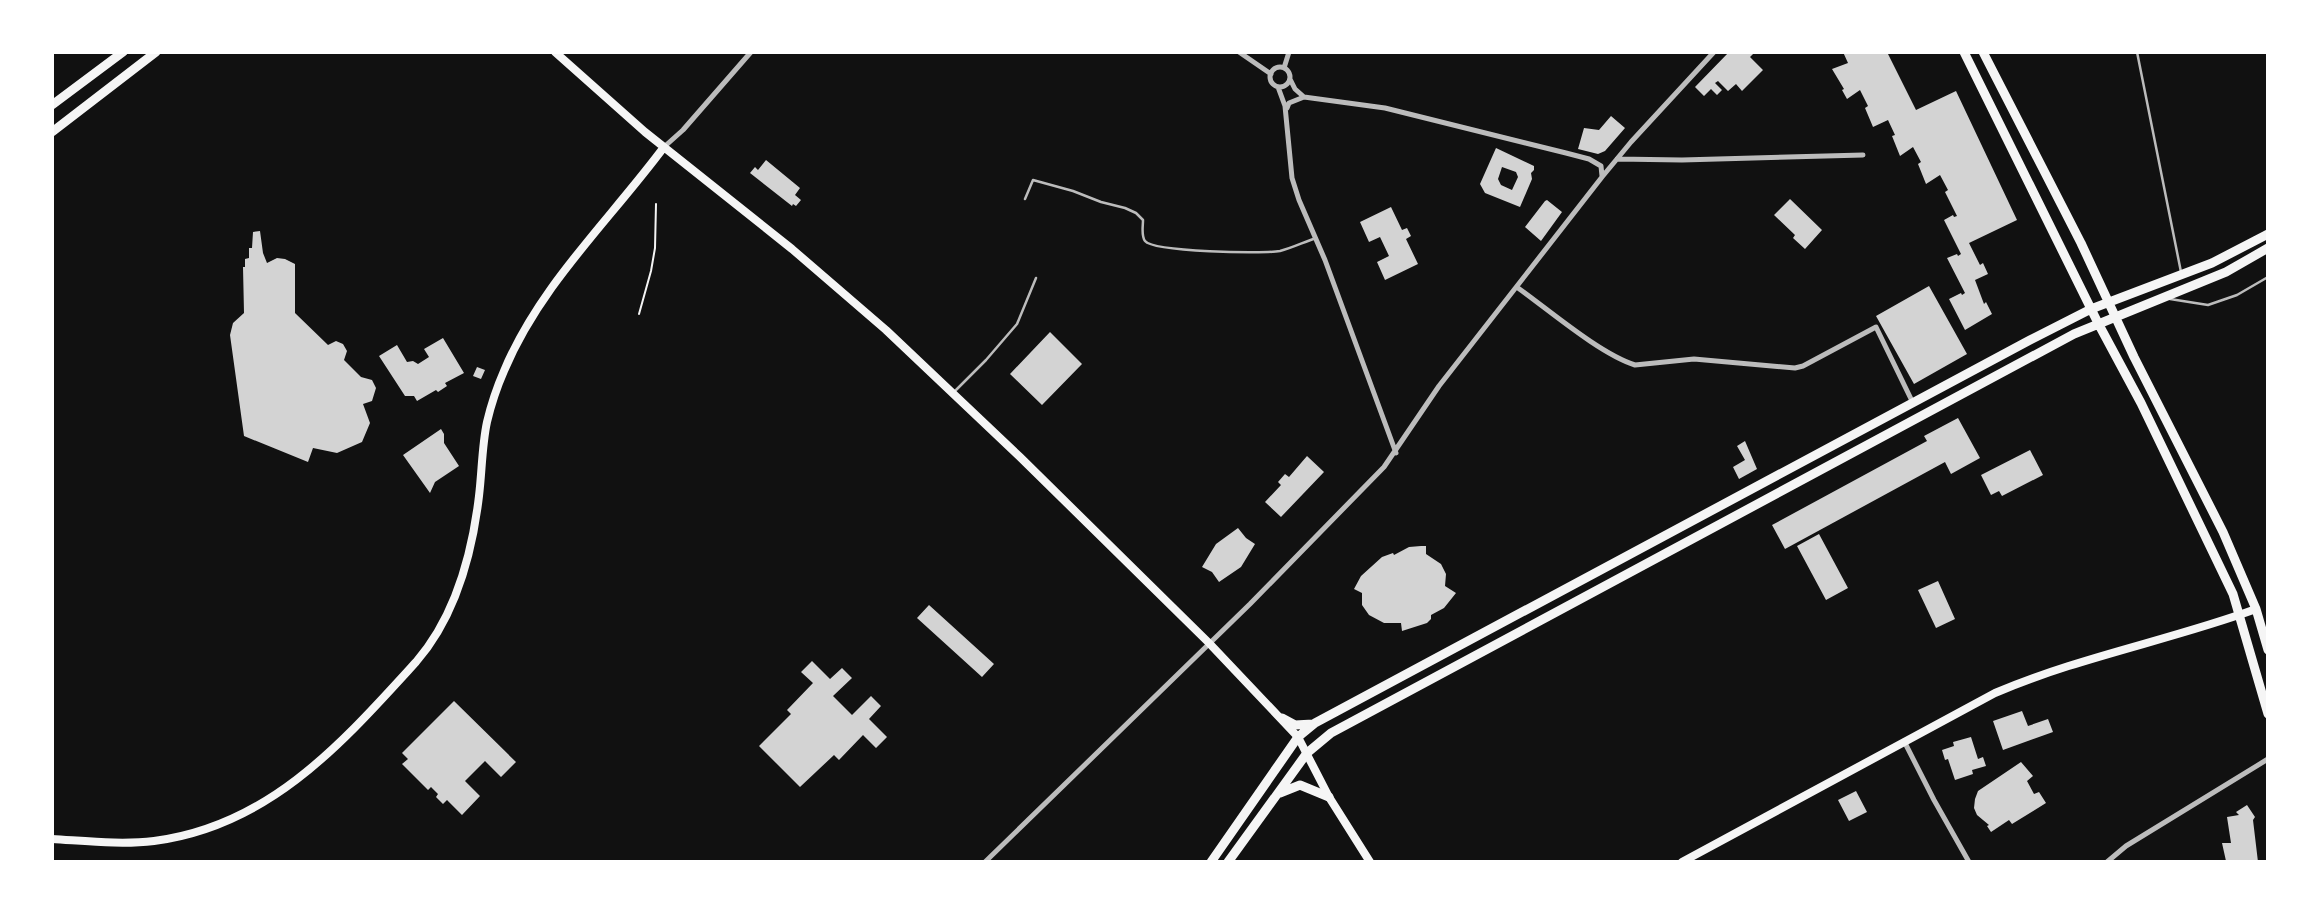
<svg xmlns="http://www.w3.org/2000/svg" width="2320" height="914" viewBox="0 0 2320 914" font-family="'Playfair Display',serif">
<style>
.building{fill:#d3d3d3;fill-rule:evenodd}
.lines{fill:none;stroke-linecap:round;stroke-linejoin:round}
.path{stroke:#f5f5f5;stroke-width:2}
.service{stroke:#bcbcbc;stroke-width:2.5}
.minor{stroke:#bcbcbc;stroke-width:5}
.secondary{stroke:#f5f5f5;stroke-width:8}
.primary{stroke:#f5f5f5;stroke-width:9}
</style>
<rect width="100%" height="100%" fill="#111"/>
<path class="building" d="M1729,52H1755L1750,57L1763,70L1742,91L1736,84L1728,91L1718,81L1715,83L1722,90L1717,95L1711,89L1704,96L1695,87Z
M1843,52H1887L1916,110L1956,91L2017,220L1969,243L1980,265L1983,263L1988,274L1975,280L1984,304L1986,302L1992,314L1965,330L1949,299L1961,293L1962,295L1965,293L1947,258L1957,254L1958,256L1961,254L1944,220L1953,215L1954,217L1957,216L1945,192L1948,190L1940,175L1926,184L1918,164L1921,162L1913,147L1900,156L1892,136L1895,135L1888,120L1873,127L1865,108L1868,106L1860,90L1847,99L1842,90L1844,89L1832,69L1848,63Z
M1611,116L1625,128L1605,151L1598,154L1578,149L1584,128L1599,130Z
M1496,148L1534,166V170L1531,173L1532,179L1520,207L1485,193L1480,184ZM1502,167L1516,172L1518,177L1512,190L1501,185L1498,179Z
M766,160L800,188L795,195L801,200L796,206L793,204L792,206L750,173L755,167L758,170Z
M1790,199L1822,230L1805,249L1793,238L1795,235L1774,215Z
M1547,200L1562,212L1541,241L1525,227L1545,201Z
M1391,207L1402,230L1407,228L1411,236L1406,239L1418,264L1385,280L1377,262L1389,256L1380,237L1369,242L1360,222Z
M260,231L263,253L267,263L277,258L285,259L295,264V313L328,345L336,341L343,344L347,351L344,360L361,377L372,380L376,388L372,401L363,404L370,423L362,442L337,453L313,448L308,462L244,436L230,335L233,323L244,313L243,267H245V259L249,258V248H252L253,232Z
M1929,286L1967,354L1914,384L1876,316Z
M1050,332L1082,364L1042,405L1010,374Z
M443,338L464,373L445,383L447,386L438,392L436,390L417,401L414,396H405L379,356L397,345L407,362L413,361L418,364L429,357L424,349Z
M477,367L485,370L481,379L473,376Z
M1958,418L1980,458L1951,474L1945,462L1785,549L1772,525L1927,441L1924,436Z
M441,429L444,434V443L459,466L435,482L430,493L403,455Z
M1745,441L1757,469L1739,479L1733,467L1745,460L1737,446Z
M2030,450L2043,475L2002,496L1999,491L1991,495L1981,475Z
M1307,456L1324,472L1281,517L1265,502L1281,485L1278,482L1285,474L1289,477Z
M1238,528L1246,538L1255,544L1241,567L1219,582L1212,572L1202,567L1216,544Z
M1819,534L1848,588L1826,600L1797,546Z
M1421,546H1426V554L1441,564L1446,574L1445,586L1456,593L1444,608L1431,615V619L1427,623L1402,631L1401,623H1384L1369,615L1362,605V593L1354,589L1361,576L1382,557L1393,553L1394,555L1409,547Z
M1938,581L1955,619L1936,628L1918,590Z
M929,605L994,664L982,677L917,618Z
M812,661L830,679L842,668L852,678L833,696L852,715L871,696L881,706L869,719L887,737L876,748L863,735L839,760L834,755L800,787L759,746L791,714L787,710L813,683L801,672Z
M454,701L516,762L501,777L485,761L465,781L480,796L462,815L447,800L443,804L436,797L438,794L431,787L428,790L402,764L408,759L402,753Z
M2022,711L2028,726L2048,719L2053,732L2003,750L1993,721Z
M1971,737L1978,759L1983,757L1986,766L1972,770L1973,774L1955,780L1948,759L1945,760L1942,750L1954,746L1953,742Z
M2021,762L2033,776L2027,781L2034,794L2039,792L2046,803L2012,824L2009,820L1991,832L1987,826L1989,825L1977,815L1974,808L1975,799L1978,791Z
M1856,791L1867,812L1849,821L1838,800Z
M2247,805L2255,817L2253,820L2258,862L2226,861L2222,843H2231L2227,817L2239,815L2236,812Z"/>
<g class="lines">
<path class="path" d="M639,314L651,271L655,248L656,204"/>
<path class="service" d="M2137,52L2181,272
M1025,199L1033,180L1073,191L1101,202L1125,208L1136,213L1143,220C1143,227 1141,236 1145,241C1154,252 1263,254 1280,251C1292,248 1304,242 1316,238
M2170,299L2208,305L2237,295L2268,277
M953,393L986,360L1017,324L1036,278"/>
<path class="minor" d="M1239,52L1271,74
M1270 77a10 10 0 1 1 20 0a10 10 0 1 1-20 0Z
M1284,68L1289,52
M1290,79L1295,89L1304,97L1385,108L1566,153L1589,159L1601,166L1602,176
M1278,87L1285,106L1292,178L1299,200L1325,260L1396,453
M1287,108L1289,103L1304,97
M664,147L683,130L751,52
M1617,159L1682,160L1863,155
M1518,288C1549,310 1600,354 1635,365L1694,359L1795,368L1803,366L1876,327L1913,403
M1904,741L1934,800L1969,862
M985,862L1250,604L1384,467L1439,386L1602,177L1631,142L1714,52
M2107,862L2126,846L2268,759"/>
<path class="secondary" d="M555,52L645,132L792,249L886,330L1020,457L1209,643L1298,737L1329,797L1370,862
M52,839C86,841 121,845 154,841C270,826 342,743 416,662C456,616 472,555 479,496C482,471 482,445 487,422C491,405 497,387 504,371C540,285 609,221 664,147
M1682,862L1995,693C2079,657 2171,640 2256,609"/>
<path class="primary" d="M1964,52L2098,323L2141,403L2233,594L2268,714
M1983,52L2081,243L2134,357L2223,532L2256,609L2268,650
M52,105L123,52
M52,132L156,52
M1282,718L1295,725L1313,724
M1280,793L1300,785L1329,797
M1211,862L1298,737L1315,723L2030,340L2091,309L2212,263L2268,234
M1228,862L1307,753L1331,733L2074,334L2226,272L2268,248"/>
</g>
<rect width="2320" height="914" fill="none" stroke="#ffffff" stroke-width="108"/>
</svg>
